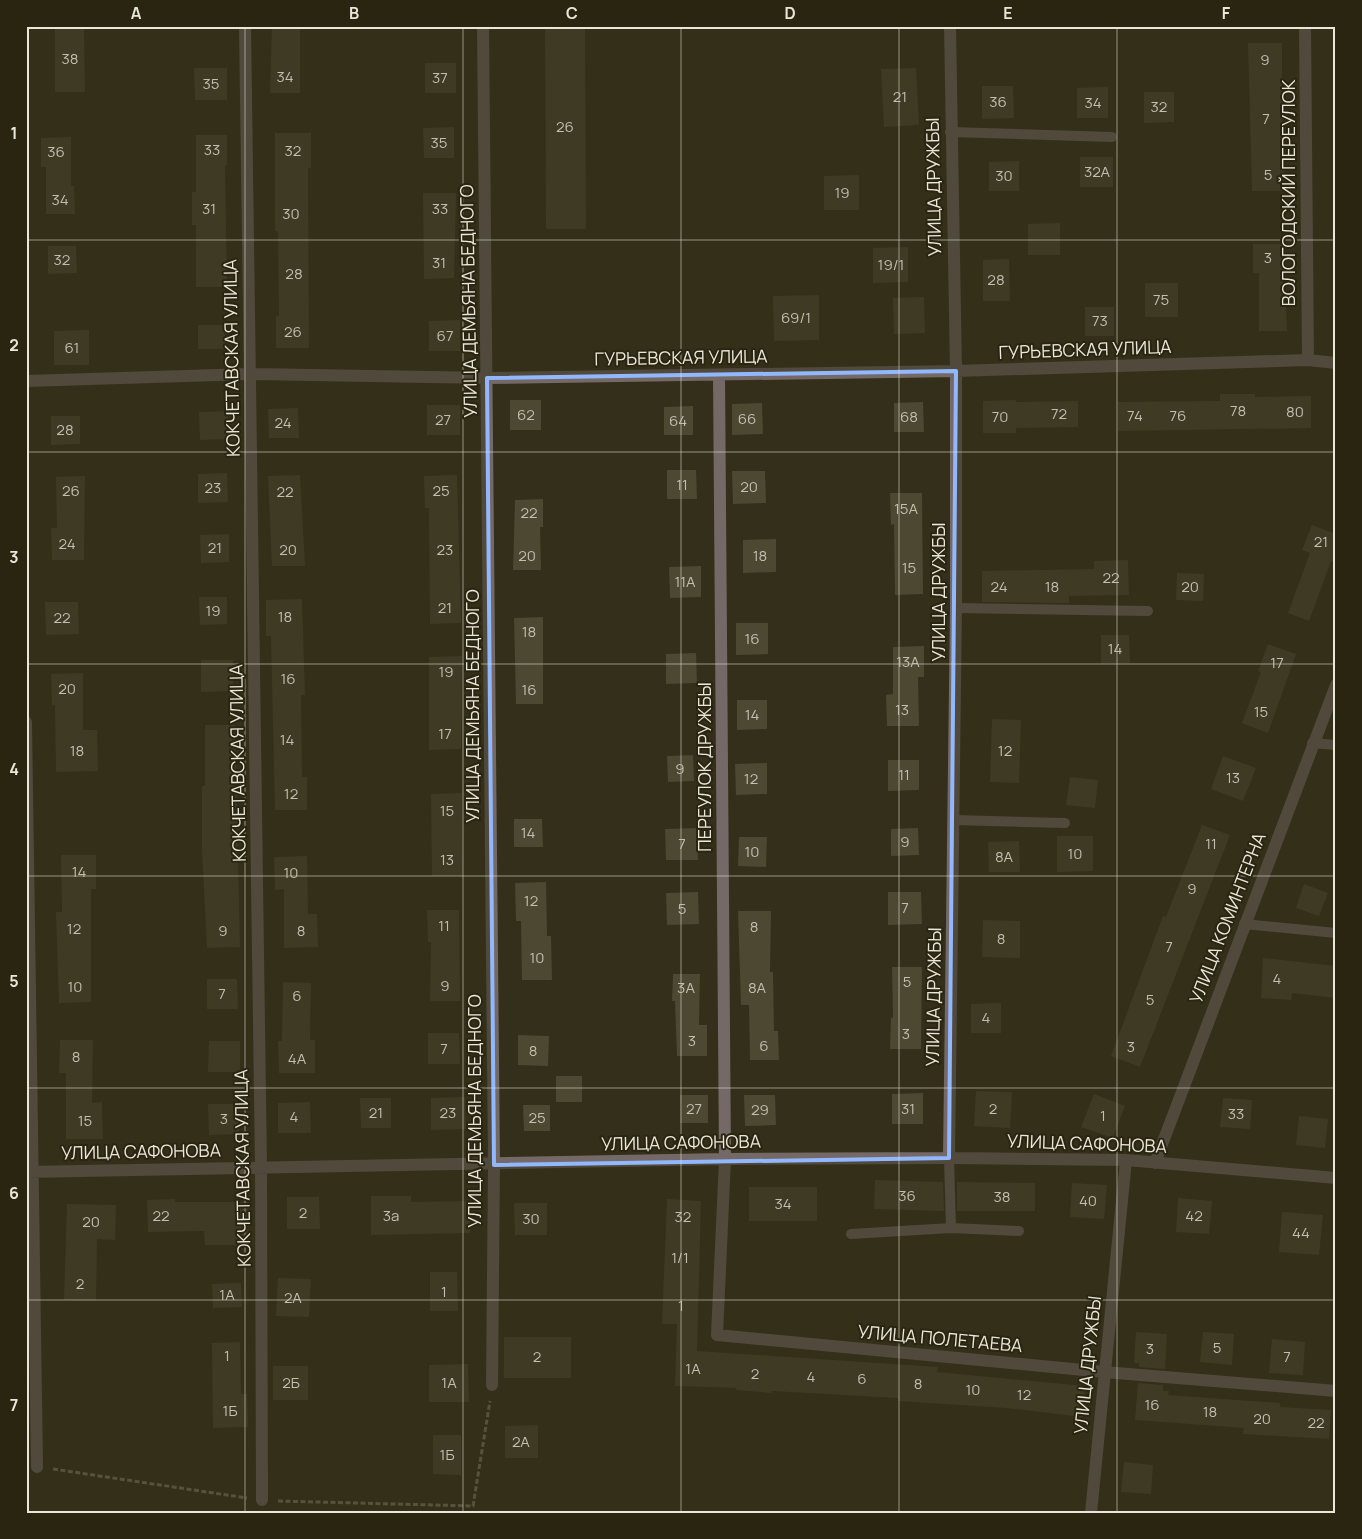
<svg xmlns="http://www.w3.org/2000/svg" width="1362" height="1539" viewBox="0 0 1362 1539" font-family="Manrope,sans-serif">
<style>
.building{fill:#4c4832}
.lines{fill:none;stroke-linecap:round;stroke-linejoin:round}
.path{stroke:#807c6b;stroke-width:3;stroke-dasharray:5 2.5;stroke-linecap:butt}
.lane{stroke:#756967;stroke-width:10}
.street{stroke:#756967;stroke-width:12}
.marked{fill:none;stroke:#91b8fd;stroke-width:4;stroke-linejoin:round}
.grid{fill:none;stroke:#e9e6da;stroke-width:1;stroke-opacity:0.55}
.labels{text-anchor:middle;stroke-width:4;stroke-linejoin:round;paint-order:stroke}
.number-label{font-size:15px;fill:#c2beb0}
.street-label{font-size:18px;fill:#e9e6da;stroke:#292511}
.neatline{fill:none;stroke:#e9e6da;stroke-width:2}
.grid-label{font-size:16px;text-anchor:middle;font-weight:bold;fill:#e9e6da}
</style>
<rect width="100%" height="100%" fill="#332f1a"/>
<path class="building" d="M55,26H84L85,92H55Z
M272,26H300V93H270Z
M545,26H585L586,229H546Z
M1248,43H1282V160H1284V191H1252Z
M425,63H456V93H425Z
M194,68H227V100H195Z
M916,68L919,125L884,127L881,69Z
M982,86H1013L1014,118L982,119Z
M1108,87V118H1077V88Z
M1144,92H1174V122L1144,123Z
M454,127V158H424L423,128Z
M275,133H311V168H308L309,348H276V316H279L278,231H275Z
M196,135H227V165H225L227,287H196V225H192V192H196Z
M71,137V186H74L75,214H46V167H41V138Z
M1080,157H1113V187H1080Z
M1019,161V191H989V162Z
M859,175V210H824V176Z
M423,193H456L454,278L424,279Z
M1060,223V255H1028V224Z
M1253,244H1283L1284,304H1286L1287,331H1259V273H1253Z
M48,246H76L77,273L48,274Z
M908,247V282L873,283V248Z
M1009,259L1010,301H983V260Z
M1145,283H1178V317H1145Z
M819,295V340L774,341L773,296Z
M924,297L925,333L894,334L893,298Z
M1085,307H1114V336H1085Z
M460,320V351H429V321Z
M198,325H225V349H198Z
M89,330V365H54V331Z
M1220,394H1255V397L1311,396V428L1118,431V402L1220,401Z
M510,400H541V430H510Z
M1016,400V402L1078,401V427L1016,428V433H983V401Z
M923,402L924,432H894V403Z
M762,403L763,434L732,435V404Z
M427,405H460V435H427Z
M693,406V435H664V407Z
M298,408L299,438H269L268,409Z
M228,411V439L200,440L199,412Z
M51,416H80V444L51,445Z
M667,470H696L697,499H667Z
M732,471H765L766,503L733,504Z
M227,473L228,502L198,503V474Z
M300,475L305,566H272L268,476Z
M457,475L461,623L430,624L429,508H425L424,476Z
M85,476L84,560H52L51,528H57L56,477Z
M890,493H922L923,594L895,595L894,524L891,525Z
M543,499V527H540L541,570H513L515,500Z
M1312,525L1336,534V563L1331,561L1309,621L1288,613L1310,553L1302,550Z
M229,534V562L201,563L200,535Z
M776,539V572L743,573V540Z
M1128,560L1129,595L1069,596V603L982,602V571L1094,569V561Z
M701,566V597L670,598L669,567Z
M1177,573L1204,574L1203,601L1176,600Z
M199,597H227V624L200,625Z
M302,599L305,695H301L302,777H307V810H275L271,636H266V600Z
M45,602H78L79,634L46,635Z
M543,617V704H516L514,618Z
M736,623H768V654L736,655Z
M1101,635H1129L1130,663L1101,664Z
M1268,644L1296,654L1268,733L1242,723L1261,672L1258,671Z
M924,646V677H918L919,726H887L886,695L893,694V647Z
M696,653L697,683L666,684V654Z
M462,656L461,749L429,750V657Z
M201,660H233V691L201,692Z
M83,673V730H97L98,771L56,772L55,705H52L51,674Z
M737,700H767V729L737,730Z
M992,719L1021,720L1019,783L990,782Z
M205,725H235L240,947L207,948L202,850V786H205Z
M693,755L694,781L668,782L667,756Z
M1223,756L1256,768L1243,801L1211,789Z
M888,760H919V790L888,791Z
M767,763V794L736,795L735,764Z
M1070,777L1098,780L1095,808L1066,805Z
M462,793L463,876H432L431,794Z
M514,819H542L543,847H514Z
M1202,825L1230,835L1140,1067L1111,1056L1163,916L1166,917Z
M697,828L698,860H666L665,829Z
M918,828L919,855L891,856V829Z
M1057,836H1093V871L1057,872Z
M739,837H767L766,867L738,866Z
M1019,841L1020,872H989L988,842Z
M61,855H96V889H91V1002L59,1003L56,912H62Z
M307,856L308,914H317L318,947L284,948V889L275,890L274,857Z
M546,882L547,936H551L552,980H522L521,921H516L515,883Z
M1304,884L1328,893L1319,916L1296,908Z
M698,892L699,924L667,925L666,893Z
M888,892H921L922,924L888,925Z
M427,910H459L460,1001H430L431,942H428Z
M738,911H771L770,972H773L774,1031H778L779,1060H750L749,1005H741Z
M983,920L1020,921V958L982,957Z
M1263,958L1336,966V998L1292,993L1291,1000L1261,998Z
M892,967H922L921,1049H890L891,1018H893Z
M673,974H700L699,1025H707V1056H677L675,1001H672Z
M207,979H237L238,1009H207Z
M283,982L311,983L310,1040H315V1073H279L278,1041H282Z
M1001,1003V1033H971V1004Z
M428,1033H459L460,1064H428Z
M518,1035L549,1036L548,1066L518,1065Z
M60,1040H93L92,1103L102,1102L103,1139H66V1073H59Z
M209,1041H240V1072H208Z
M556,1076H582V1102H556Z
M976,1091L1012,1092L1010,1128L974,1126Z
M923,1093V1124H892V1094Z
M1094,1094L1125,1106L1113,1138L1081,1127Z
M680,1095H708V1123H680Z
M744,1095H775L776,1125L745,1126Z
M465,1097L466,1129L431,1130V1098Z
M360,1098H391V1128H361Z
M1223,1098L1252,1100L1250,1129L1220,1127Z
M310,1102L311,1133H278V1103Z
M208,1104H239V1134L209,1135Z
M523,1105H550V1131H524Z
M1299,1116L1328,1119L1325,1148L1296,1145Z
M875,1180L943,1182L944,1211L874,1209Z
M957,1182L1035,1183V1211H957Z
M1072,1183L1107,1185L1104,1219L1070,1217Z
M749,1187H817V1221H749Z
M371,1196H411V1202L470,1201V1233L371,1235Z
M287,1197H319L320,1229H287Z
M1178,1198L1212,1201L1209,1234L1176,1232Z
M175,1199V1202H248V1245H205L204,1231L148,1232L147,1200Z
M667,1199L701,1201L697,1351L938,1367L937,1372L1085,1386L1083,1417L1007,1408L898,1401V1398L772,1391V1393L736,1390V1388L675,1386L677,1324H662Z
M514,1203H547V1235H515Z
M67,1204L116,1205L115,1240L97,1239L96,1301L64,1300Z
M1282,1212L1323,1215L1319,1255L1279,1252Z
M430,1272H457L458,1311H430Z
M278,1278L311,1279L309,1317L276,1316Z
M241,1283L242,1307L213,1308L212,1284Z
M1136,1332L1167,1334L1165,1369L1139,1367V1363H1134Z
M1203,1332L1234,1334L1232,1365L1200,1362Z
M504,1337H571V1378H504Z
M1272,1339L1305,1342L1303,1375L1269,1373Z
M240,1342L241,1394H247L248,1427L213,1428L212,1343Z
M468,1364L469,1402H429V1365Z
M273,1366H308V1400H273Z
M1138,1383L1163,1385V1391H1169L1168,1395L1280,1403V1407L1331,1410L1329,1439L1243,1434L1244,1428L1135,1420Z
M538,1425V1458H505V1426Z
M433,1435H461V1475L433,1474Z
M1124,1462L1153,1465L1151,1494L1121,1492Z"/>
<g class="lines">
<path class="path" d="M53,1469L247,1498
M278,1501L473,1506L490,1401"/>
<path class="lane" d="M950,132L1112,137
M956,608L1148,611
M1312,743L1336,745
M954,820L1065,823
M1244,924L1336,933
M949,1158L951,1228L1019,1231
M851,1234L951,1228"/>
<path class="street" d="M245,26L261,1167L262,1500
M483,26L494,1165L492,1385
M1305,26L1308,360
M719,375L725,1159L717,1335L1104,1372L1336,1391
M26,381L249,374L487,378L956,371L1308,360L1336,363
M26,722L37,1467
M949,1158L956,608V371L950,26
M1155,1163L1336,685
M26,1172L725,1159L949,1158L1126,1160L1336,1178
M1091,1513L1126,1160"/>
</g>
<path d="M0 0H1362V1539H0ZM956,371L949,1158L494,1165L487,378Z" fill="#332f1a" fill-opacity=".55" fill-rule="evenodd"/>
<path class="marked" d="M956,371L949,1158L494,1165L487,378Z"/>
<path class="grid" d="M245,26V1513M463,26V1513M681,26V1513M899,26V1513M1117,26V1513M26,240H1336M26,452H1336M26,664H1336M26,876H1336M26,1088H1336M26,1300H1336"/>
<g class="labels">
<g class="number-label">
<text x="70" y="64">38</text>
<text x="1265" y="65">9</text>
<text x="285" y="82">34</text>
<text x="440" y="83">37</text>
<text x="211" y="89">35</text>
<text x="900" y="102">21</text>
<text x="998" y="107">36</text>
<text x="1093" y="108">34</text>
<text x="1159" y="112">32</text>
<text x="1266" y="124">7</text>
<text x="565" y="132">26</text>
<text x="439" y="148">35</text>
<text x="212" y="155">33</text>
<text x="293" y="156">32</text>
<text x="56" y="157">36</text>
<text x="1097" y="177">32А</text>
<text x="1268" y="180">5</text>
<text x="1004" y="181">30</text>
<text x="842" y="198">19</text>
<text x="60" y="205">34</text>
<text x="209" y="214">31</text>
<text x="440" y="214">33</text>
<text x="291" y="219">30</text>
<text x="1268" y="263">3</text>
<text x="62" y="265">32</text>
<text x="439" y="268">31</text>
<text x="891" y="270">19/1</text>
<text x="294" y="279">28</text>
<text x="996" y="285">28</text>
<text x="1161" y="305">75</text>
<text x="796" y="323">69/1</text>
<text x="1100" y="326">73</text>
<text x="293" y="337">26</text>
<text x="445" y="341">67</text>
<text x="72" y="353">61</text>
<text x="1238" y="416">78</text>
<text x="1295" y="417">80</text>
<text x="1059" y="419">72</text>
<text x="526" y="420">62</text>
<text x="1135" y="421">74</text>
<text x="1178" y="421">76</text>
<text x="909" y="422">68</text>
<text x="1000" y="422">70</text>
<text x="747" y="424">66</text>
<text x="443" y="425">27</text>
<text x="678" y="426">64</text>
<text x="283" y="428">24</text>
<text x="65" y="435">28</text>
<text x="682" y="490">11</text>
<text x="749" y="492">20</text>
<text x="213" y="493">23</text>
<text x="71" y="496">26</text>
<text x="441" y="496">25</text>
<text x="285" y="497">22</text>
<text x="906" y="514">15А</text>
<text x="529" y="518">22</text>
<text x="1321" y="547">21</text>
<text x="67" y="549">24</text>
<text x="215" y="553">21</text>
<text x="288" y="555">20</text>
<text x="445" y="555">23</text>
<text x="527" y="561">20</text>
<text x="760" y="561">18</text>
<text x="909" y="573">15</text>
<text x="1111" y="583">22</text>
<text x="685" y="587">11А</text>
<text x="999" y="592">24</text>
<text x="1052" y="592">18</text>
<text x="1190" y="592">20</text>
<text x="445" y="613">21</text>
<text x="213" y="616">19</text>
<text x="285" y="622">18</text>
<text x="62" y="623">22</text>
<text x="529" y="637">18</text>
<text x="752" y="644">16</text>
<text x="1115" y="654">14</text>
<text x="908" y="667">13А</text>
<text x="1277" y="668">17</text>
<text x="446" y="677">19</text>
<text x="288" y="684">16</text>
<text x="67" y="694">20</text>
<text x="529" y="695">16</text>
<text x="902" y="715">13</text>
<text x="1261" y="717">15</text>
<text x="752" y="720">14</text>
<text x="445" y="739">17</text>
<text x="287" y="745">14</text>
<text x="77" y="756">18</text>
<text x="1005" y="756">12</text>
<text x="680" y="774">9</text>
<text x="904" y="780">11</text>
<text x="1233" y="783">13</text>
<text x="751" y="784">12</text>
<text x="291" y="799">12</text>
<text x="447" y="816">15</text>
<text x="528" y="838">14</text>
<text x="905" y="847">9</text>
<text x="682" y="849">7</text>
<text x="1211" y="849">11</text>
<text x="752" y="857">10</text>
<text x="1075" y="859">10</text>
<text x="1004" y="862">8А</text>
<text x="447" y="865">13</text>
<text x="79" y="877">14</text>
<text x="291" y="878">10</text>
<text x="1192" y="894">9</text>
<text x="531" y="906">12</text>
<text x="905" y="913">7</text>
<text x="682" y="914">5</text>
<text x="444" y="931">11</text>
<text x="754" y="932">8</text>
<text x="74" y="934">12</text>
<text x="223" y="936">9</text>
<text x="301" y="936">8</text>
<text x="1001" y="944">8</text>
<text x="1169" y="952">7</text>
<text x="537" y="963">10</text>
<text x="1277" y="984">4</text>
<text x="907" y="987">5</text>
<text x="445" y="991">9</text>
<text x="75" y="992">10</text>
<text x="686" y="993">3А</text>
<text x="757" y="993">8А</text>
<text x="222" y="999">7</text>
<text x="297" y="1001">6</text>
<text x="1150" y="1005">5</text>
<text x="986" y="1023">4</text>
<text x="906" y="1039">3</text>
<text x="692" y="1046">3</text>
<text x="764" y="1051">6</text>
<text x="1131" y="1052">3</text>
<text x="444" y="1054">7</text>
<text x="533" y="1056">8</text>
<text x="76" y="1062">8</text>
<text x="297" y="1064">4А</text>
<text x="694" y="1114">27</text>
<text x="908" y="1114">31</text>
<text x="993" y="1114">2</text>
<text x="760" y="1115">29</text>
<text x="376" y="1118">21</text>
<text x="448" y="1118">23</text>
<text x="1236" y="1119">33</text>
<text x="1103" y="1121">1</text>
<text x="294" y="1122">4</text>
<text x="537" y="1123">25</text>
<text x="224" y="1124">3</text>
<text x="85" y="1126">15</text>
<text x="907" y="1201">36</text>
<text x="1002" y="1202">38</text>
<text x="1088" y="1206">40</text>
<text x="783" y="1209">34</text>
<text x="303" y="1218">2</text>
<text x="161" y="1221">22</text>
<text x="391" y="1221">3а</text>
<text x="1194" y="1221">42</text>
<text x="683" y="1222">32</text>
<text x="531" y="1224">30</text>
<text x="91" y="1227">20</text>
<text x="1301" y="1238">44</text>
<text x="680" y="1263">1/1</text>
<text x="80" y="1289">2</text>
<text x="444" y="1297">1</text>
<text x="227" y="1300">1А</text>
<text x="293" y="1303">2А</text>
<text x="681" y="1311">1</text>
<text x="1217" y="1353">5</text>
<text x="1150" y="1354">3</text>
<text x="227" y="1361">1</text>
<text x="537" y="1362">2</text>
<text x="1287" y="1362">7</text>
<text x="693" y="1374">1А</text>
<text x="755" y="1379">2</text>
<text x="811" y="1382">4</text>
<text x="862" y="1384">6</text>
<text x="291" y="1388">2Б</text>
<text x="449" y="1388">1А</text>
<text x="918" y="1389">8</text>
<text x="973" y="1395">10</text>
<text x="1024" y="1400">12</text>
<text x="1152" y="1410">16</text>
<text x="230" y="1416">1Б</text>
<text x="1210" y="1417">18</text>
<text x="1262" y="1424">20</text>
<text x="1316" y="1428">22</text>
<text x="521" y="1447">2А</text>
<text x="447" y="1460">1Б</text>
</g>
<g class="street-label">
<text transform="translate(934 187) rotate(-91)" y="6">УЛИЦА ДРУЖБЫ</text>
<text transform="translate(1289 193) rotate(-90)" y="6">ВОЛОГОДСКИЙ ПЕРЕУЛОК</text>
<text transform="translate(469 301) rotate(-91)" y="6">УЛИЦА ДЕМЬЯНА БЕДНОГО</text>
<text transform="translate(1085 350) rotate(-2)" y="6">ГУРЬЕВСКАЯ УЛИЦА</text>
<text transform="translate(232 358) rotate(-91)" y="6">КОКЧЕТАВСКАЯ УЛИЦА</text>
<text transform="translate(681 358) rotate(-1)" y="6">ГУРЬЕВСКАЯ УЛИЦА</text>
<text transform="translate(939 592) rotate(-90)" y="6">УЛИЦА ДРУЖБЫ</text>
<text transform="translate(473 706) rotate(-90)" y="6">УЛИЦА ДЕМЬЯНА БЕДНОГО</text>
<text transform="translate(238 763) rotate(-91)" y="6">КОКЧЕТАВСКАЯ УЛИЦА</text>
<text transform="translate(705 767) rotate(-90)" y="6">ПЕРЕУЛОК ДРУЖБЫ</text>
<text transform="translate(1228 918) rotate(-69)" y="6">УЛИЦА КОМИНТЕРНА</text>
<text transform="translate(934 997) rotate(-89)" y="6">УЛИЦА ДРУЖБЫ</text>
<text transform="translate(475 1111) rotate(-90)" y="6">УЛИЦА ДЕМЬЯНА БЕДНОГО</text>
<text transform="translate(681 1143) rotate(-1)" y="6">УЛИЦА САФОНОВА</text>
<text transform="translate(1087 1144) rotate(2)" y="6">УЛИЦА САФОНОВА</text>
<text transform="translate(141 1152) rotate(-1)" y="6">УЛИЦА САФОНОВА</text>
<text transform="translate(243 1168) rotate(-91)" y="6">КОКЧЕТАВСКАЯ УЛИЦА</text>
<text transform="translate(940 1339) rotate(5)" y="6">УЛИЦА ПОЛЕТАЕВА</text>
<text transform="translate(1088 1365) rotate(-84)" y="6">УЛИЦА ДРУЖБЫ</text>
</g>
</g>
<rect width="1362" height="1539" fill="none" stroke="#292511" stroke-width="55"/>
<rect x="28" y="28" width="1306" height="1484" class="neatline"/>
<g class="grid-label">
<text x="136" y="19">A</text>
<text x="354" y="19">B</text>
<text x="572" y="19">C</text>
<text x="790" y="19">D</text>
<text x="1008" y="19">E</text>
<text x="1226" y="19">F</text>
<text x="14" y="139">1</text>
<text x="14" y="351">2</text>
<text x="14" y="563">3</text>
<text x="14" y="775">4</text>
<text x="14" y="987">5</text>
<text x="14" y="1199">6</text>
<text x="14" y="1411">7</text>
</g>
</svg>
